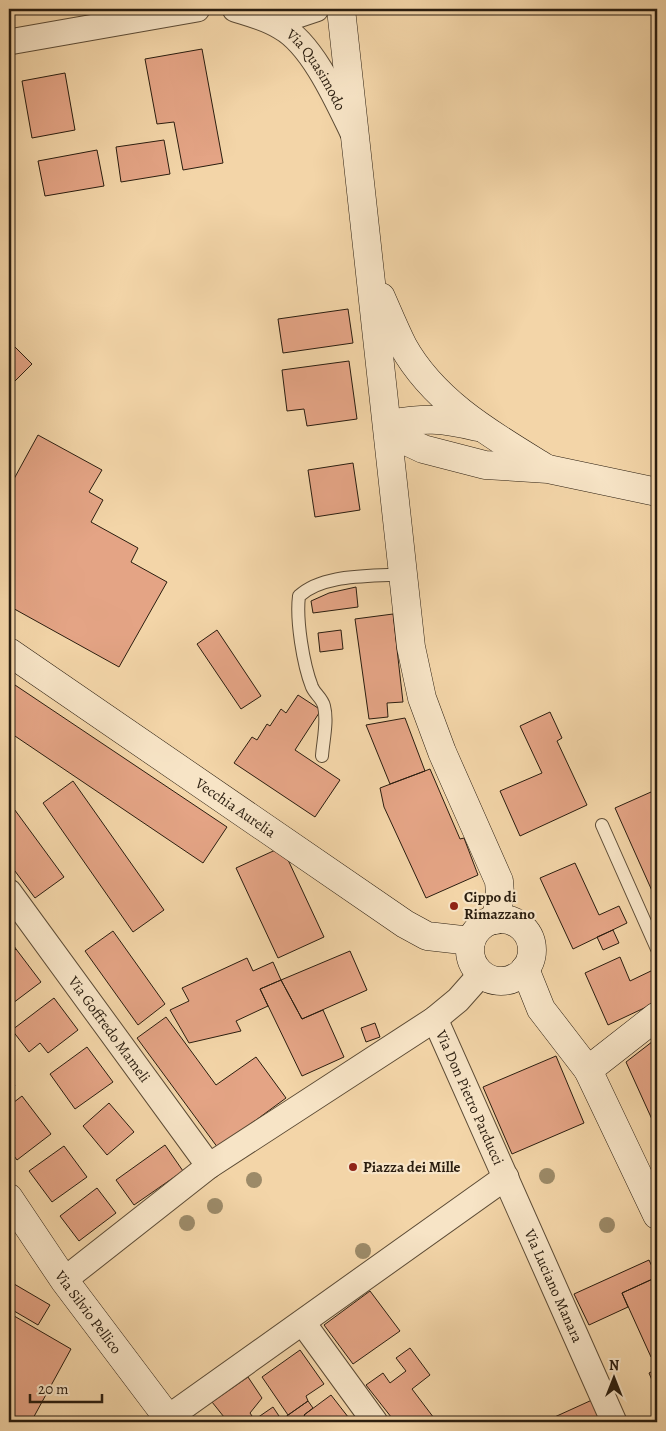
<svg xmlns="http://www.w3.org/2000/svg" width="666" height="1431" viewBox="0 0 666 1431" font-family="Alegreya,serif">
<style>
.building{fill:#e4a485;stroke:#2a1d0f}
.lines{fill:none;stroke-linecap:round;stroke-linejoin:round}
.lane-casing{stroke:#5c4b35;stroke-width:14}
.street-casing{stroke:#5c4b35;stroke-width:27}
.secondary-casing{stroke:#2a1d0f;stroke-width:29}
.lane{stroke:#f7e4c6;stroke-width:12}
.street{stroke:#f7e4c6;stroke-width:25}
.secondary{stroke:#f7e4c6;stroke-width:28}
.tree{fill:#9c8a68}
.poi-dot{fill:#8f2418;stroke:#f7e4c6;stroke-width:2}
.labels{text-anchor:middle;stroke-width:4.5;stroke-linejoin:round;paint-order:stroke}
.street-label{font-size:15px;fill:#2a1d0f;stroke:#f7e4c6}
.poi-label{font-size:15px;font-weight:bold;fill:#2a1d0f;stroke:#f7e4c6;text-anchor:start}
</style>
<rect width="100%" height="100%" fill="#f3d5a8"/>
<filter id="stains"><feTurbulence type="fractalNoise" baseFrequency=".004" numOctaves="4"/><feColorMatrix values="0 0 0 0 .2 0 0 0 0 .09 0 0 0 0 .02 0 0 0 .5 -.17"/></filter>
<radialGradient id="worn" r=".72"><stop offset=".6" stop-color="#630" stop-opacity="0"/><stop offset="1" stop-color="#630" stop-opacity=".3"/></radialGradient>
<path class="building" d="M202,49L223,163L183,170L174,122L157,124L145,59Z
M65,73L75,130L32,138L22,81Z
M164,140L170,174L121,182L116,147Z
M97,150L104,186L45,196L38,161Z
M348,309L353,343L283,353L278,319Z
M9,341L32,364L9,387Z
M349,361L357,419L307,426L304,409L287,411L282,370Z
M38,435L102,470L89,492L103,500L91,522L138,548L131,562L167,582L119,667L9,606V488Z
M353,463L360,510L315,517L308,470Z
M356,587L358,607L313,613L311,601L329,593Z
M393,614L403,702L387,703L388,717L369,719L355,619Z
M217,630L261,696L241,709L197,644Z
M341,630L343,649L320,652L318,633Z
M9,681L227,827L203,863L9,732Z
M298,695L321,710L295,750L340,780L315,817L234,763L252,737L257,740L267,724L270,726L281,709L286,713Z
M550,712L562,738L557,741L587,805L520,836L500,791L542,773L520,726Z
M405,718L425,771L390,784L366,725Z
M430,769L460,839L464,838L478,875L426,898L384,807L380,788Z
M73,781L164,910L133,932L43,803Z
M651,792L657,806V902L615,808Z
M9,802L64,877L35,898L9,863Z
M282,847L324,937L278,958L236,868Z
M575,863L599,915L619,906L627,923L573,949L540,878Z
M613,930L619,943L603,950L597,937Z
M113,931L165,1004L138,1025L85,951Z
M9,938L16,949L9,954Z
M16,949L41,982L9,1006V954Z
M350,951L367,990L302,1019L281,980Z
M620,957L630,981L653,970L657,978V1002L608,1025L585,973Z
M247,958L253,971L273,962L281,980L260,989L268,1006L236,1021L241,1031L189,1043L170,1010L189,1001L182,988Z
M281,980L302,1019L323,1010L344,1057L302,1076L260,989Z
M54,998L78,1030L48,1053L40,1043L29,1052L12,1030Z
M166,1017L216,1085L256,1057L286,1098L218,1148L137,1038Z
M375,1023L380,1037L366,1042L361,1028Z
M657,1038V1124L655,1126L626,1062Z
M87,1047L113,1082L75,1109L50,1074Z
M556,1056L584,1123L512,1154L483,1087Z
M9,1077L15,1086L9,1091Z
M22,1096L51,1134L17,1160L9,1149V1106Z
M109,1103L134,1132L107,1155L83,1126Z
M165,1145L183,1171L134,1205L116,1180Z
M64,1146L87,1177L52,1202L29,1171Z
M97,1188L116,1213L79,1241L60,1216Z
M649,1260L657,1277L622,1293L628,1307L589,1325L574,1294Z
M657,1277V1354L651,1357L622,1293Z
M9,1281L50,1305L38,1325L9,1308Z
M370,1291L400,1331L353,1364L324,1325Z
M9,1313L71,1349L31,1422H9Z
M410,1348L430,1375L412,1389L437,1422H395L366,1385L383,1373L390,1383L406,1371L396,1358Z
M300,1350L324,1384L306,1396L308,1401L288,1415L262,1377Z
M657,1369V1392L649,1373Z
M248,1377L262,1398L250,1413L256,1422H228L212,1402Z
M331,1395L352,1422H309L304,1415Z
M592,1400L602,1422H550L548,1420Z
M308,1401L313,1408L304,1415L309,1422H287L284,1418Z
M273,1407L283,1422H260L257,1418Z"/>
<g class="lines">
<defs>
<path id="lane" d="M322,756C323,741 328,721 324,706C322,698 315,694 312,687C303,664 296,620 299,596C324,573 371,577 404,574
M602,825L657,949"/>
<g id="street">
<path id="s1" d="M235,9C251,14 267,18 281,27C312,44 337,100 352,131"/>
<path d="M264,17L289,18L316,9"/>
<path d="M9,42L197,9"/>
<path id="s2" d="M9,892L209,1166"/>
<path id="s3" d="M435,1019L614,1422"/>
<path d="M64,1280L209,1166L435,1019L458,1000L481,974"/>
<path d="M303,1323L375,1422"/>
<path d="M162,1422L506,1177"/>
</g>
<g id="secondary">
<path d="M341,9L411,647L422,698L442,752L499,881L500,894L496,920"/>
<path d="M381,297C388,313 395,330 403,346C434,402 492,435 544,467"/>
<path d="M388,424C425,418 440,418 477,427"/>
<path d="M389,433L423,449L485,465L548,469L657,492"/>
<path id="s4" d="M9,652L405,924L427,936L471,941"/>
<circle cx="501" cy="950" r="31"/>
<path d="M525,969L541,1009L588,1070L657,1215"/>
<path d="M588,1070L657,1016"/>
<path id="s5" d="M9,1198L64,1280L171,1422"/>
</g>
</defs>
<use href="#lane" class="lane-casing"/>
<use href="#street" class="street-casing"/>
<use href="#secondary" class="secondary-casing"/>
<use href="#lane" class="lane"/>
<use href="#street" class="street"/>
<use href="#secondary" class="secondary"/>
</g>
<g class="tree">
<circle cx="547" cy="1176" r="8"/>
<circle cx="254" cy="1180" r="8"/>
<circle cx="215" cy="1206" r="8"/>
<circle cx="187" cy="1223" r="8"/>
<circle cx="607" cy="1225" r="8"/>
<circle cx="363" cy="1251" r="8"/>
</g>
<g class="poi-dot">
<circle cx="454" cy="906" r="5"/>
<circle cx="353" cy="1167" r="5"/>
</g>
<g class="labels">
<g class="street-label">
<text dy="5" stroke="none"><textPath href="#s1" startOffset="106">Via Quasimodo</textPath></text>
<text dy="5" stroke="none"><textPath href="#s4" startOffset="275">Vecchia Aurelia</textPath></text>
<text dy="5" stroke="none"><textPath href="#s2" startOffset="170">Via Goffredo Mameli</textPath></text>
<text dy="5" stroke="none"><textPath href="#s3" startOffset="86">Via Don Pietro Parducci</textPath></text>
<text dy="5" stroke="none"><textPath href="#s3" startOffset="292">Via Luciano Manara</textPath></text>
<text dy="5" stroke="none"><textPath href="#s5" startOffset="139">Via Silvio Pellico</textPath></text>
</g>
<g class="poi-label">
<text x="464" y="902">Cippo di<tspan x="464" dy="17">Rimazzano</tspan></text>
<text x="363" y="1172">Piazza dei Mille</text>
</g>
</g>
<rect width="666" height="1431" fill="none" stroke="#f3d5a8" stroke-width="30"/>
<rect x="10" y="10" width="646" height="1411" fill="none" stroke="#2a1d0f" stroke-width="2.5"/>
<rect x="15" y="15" width="636" height="1401" fill="none" stroke="#2a1d0f"/>
<g transform="translate(614 1378)" stroke="#f7e4c6" stroke-width="4" paint-order="stroke">
<path d="M0-4L9 19L0 12L-9 19Z" fill="#2a1d0f"/>
<text y="-8" font-size="14" font-weight="bold" text-anchor="middle" fill="#2a1d0f">N</text>
</g>
<path d="M30 1394v8h72v-8" fill="none" stroke="#2a1d0f" stroke-width="2.5"/>
<text x="38" y="1394" font-size="15" fill="#2a1d0f" stroke="#f7e4c6" stroke-width="4" paint-order="stroke">20 m</text>
<rect width="100%" height="100%" filter="url(#stains)"/>
<rect width="100%" height="100%" fill="url(#worn)"/>
</svg>
